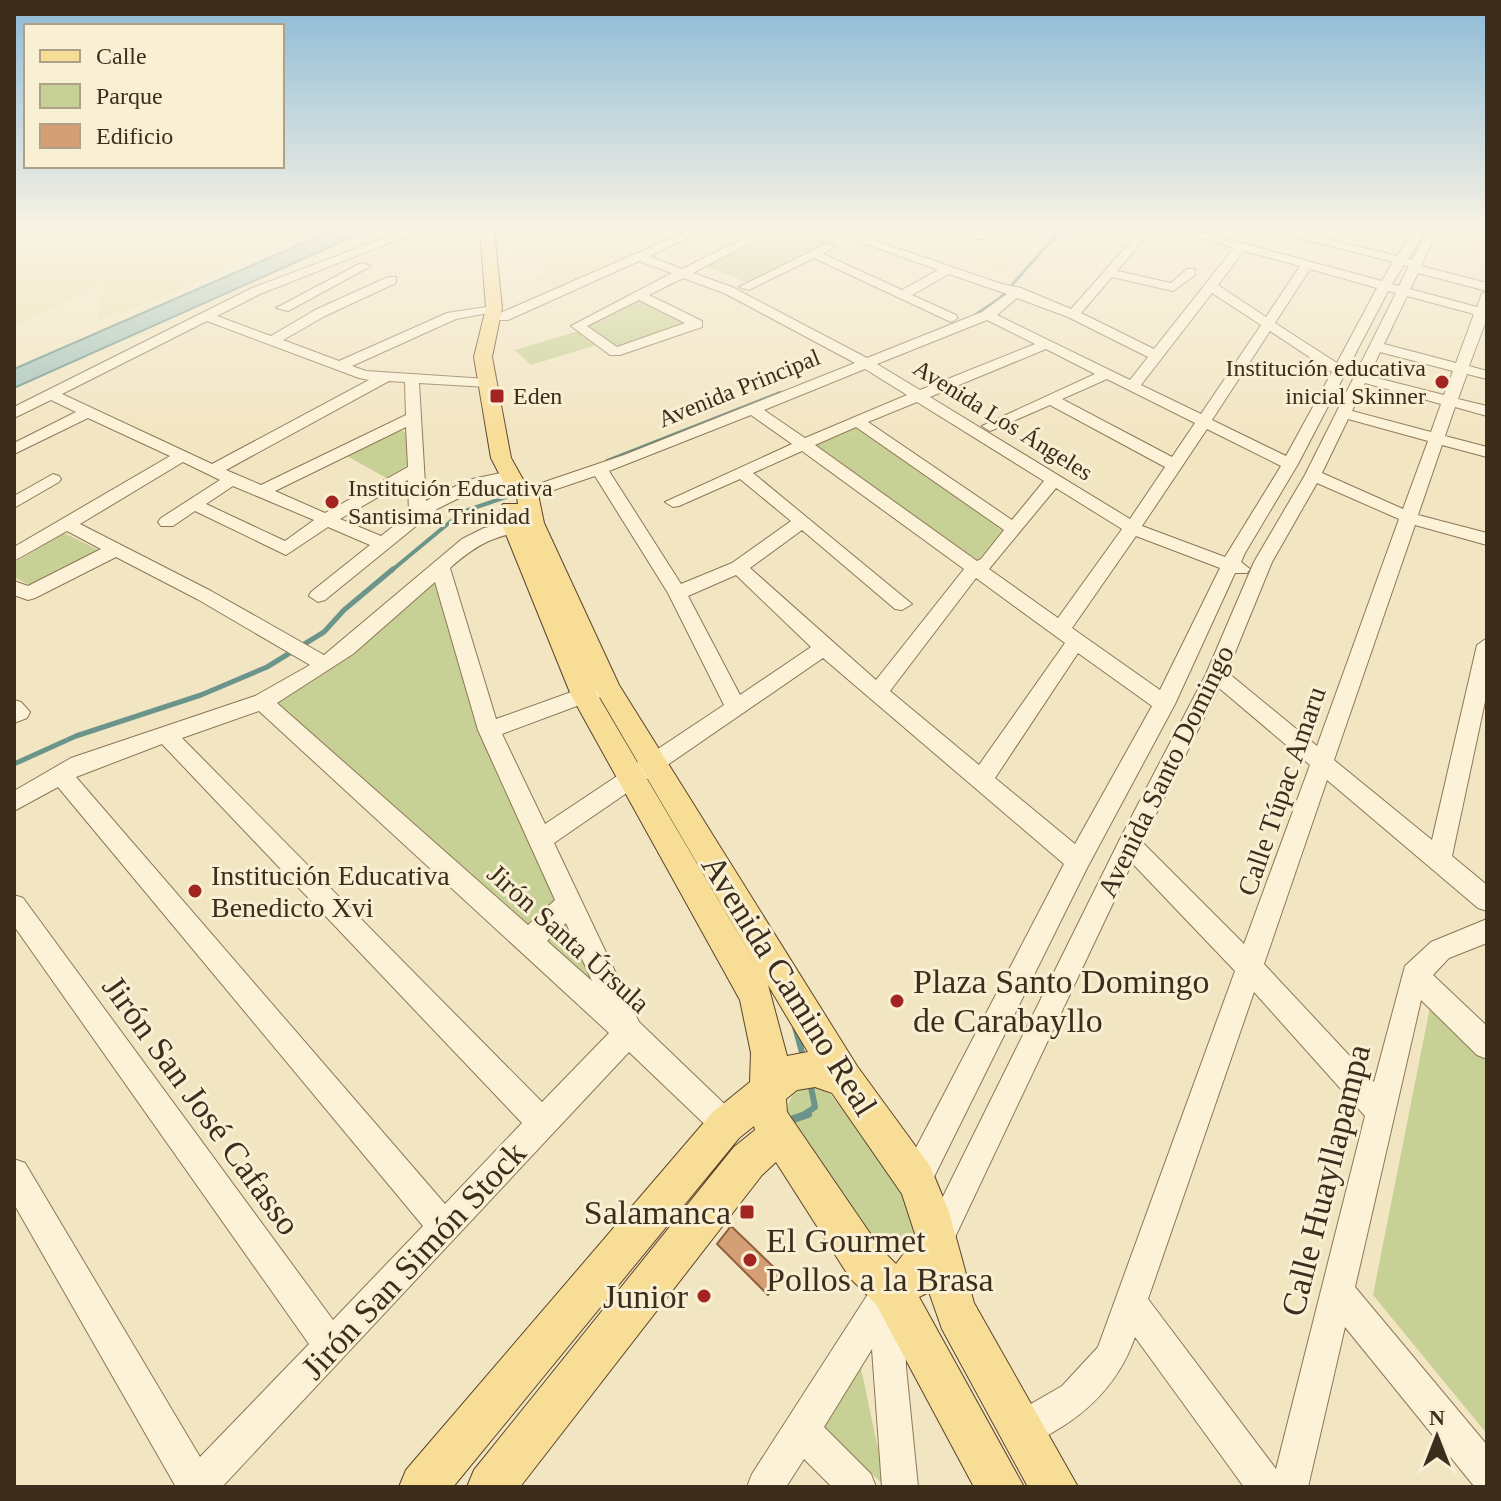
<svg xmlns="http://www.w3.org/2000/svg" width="1501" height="1501" viewBox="0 0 1501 1501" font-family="'Times New Roman',serif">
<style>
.farmland{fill:#e9e1af}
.green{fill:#c8d195}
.water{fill:#a5c4bc;stroke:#6b948b;stroke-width:2}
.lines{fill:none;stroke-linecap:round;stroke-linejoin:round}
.stream-far4{stroke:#6b948b;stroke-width:3}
.stream-far3{stroke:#6b948b;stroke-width:4}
.stream-far2{stroke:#6b948b;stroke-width:5}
.stream-far1{stroke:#6b948b;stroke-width:6}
.stream{stroke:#6b948b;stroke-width:8}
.building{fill:#d49f75;stroke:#905f3b;stroke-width:2}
.minor-casing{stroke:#8e7657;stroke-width:2}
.major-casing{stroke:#5c442c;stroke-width:2}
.minor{fill:#fcf2d7;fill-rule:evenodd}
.major{fill:#f8dd97;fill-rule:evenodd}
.poi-dot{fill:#a32522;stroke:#f9efd3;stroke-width:3}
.labels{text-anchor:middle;stroke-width:6;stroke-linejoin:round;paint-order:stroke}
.far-poi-label{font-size:24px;fill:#3d2d1d;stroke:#f9efd3;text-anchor:start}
.far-street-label{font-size:24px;fill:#3d2d1d;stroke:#f9efd3}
.street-label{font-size:28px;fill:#3d2d1d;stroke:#f9efd3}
.poi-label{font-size:28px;fill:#3d2d1d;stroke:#f9efd3;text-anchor:start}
.near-poi-label{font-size:34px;fill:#3d2d1d;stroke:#f9efd3;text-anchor:start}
.near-street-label{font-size:34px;fill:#3d2d1d;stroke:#f9efd3}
</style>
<rect width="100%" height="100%" fill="#f2e5c2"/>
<path class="farmland" d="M14,230H317L140,306L98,319L104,284L14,326Z
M572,230H694L560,291L532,278L548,270L534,257Z
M874,230H947L1025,254L1004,274Z"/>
<path class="green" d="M778,230H795L828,242L748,282L706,267Z
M639,298L691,324L615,348L584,326Z
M579,331L596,345L531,365L515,350Z
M857,425L1009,529L975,563L810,443Z
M399,430L406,432L407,468L388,479L347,456Z
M64,533L103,552L33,587L14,577V563Z
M437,573L604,998L276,704L362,647Z
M1430,1007L1487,1062V1434L1373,1295Z
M817,1086L831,1095L910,1196L915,1234L909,1241L891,1247L873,1238L789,1124C785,1099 791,1089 817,1086Z
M861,1368L886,1487L821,1426Z"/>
<path class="water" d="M333,230H368L14,388V369Z"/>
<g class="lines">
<path class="stream-far4" d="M975,315L1000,298L1061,230"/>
<path class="stream-far3" d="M607,461L780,393
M391,571L462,512L518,493"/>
<path class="stream-far2" d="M14,764L76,736L201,695L267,667L324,632L344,610L393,569"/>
<path class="stream-far1" d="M795,1027L803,1056
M802,1116L815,1107L810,1082"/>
<path class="stream" d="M788,1121L808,1114"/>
</g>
<path class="building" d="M731,1226L783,1276L768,1295L717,1244Z"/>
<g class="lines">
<defs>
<path id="minor" d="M406,230H422L260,294L217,316L271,336L315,310L388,277H396V283L325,316L283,340L339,361L447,313L499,305V311L456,319L352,366L366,371L487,379L494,383L487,387L419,383L426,501L468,480L510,471L516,473L518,476L516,479L479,488L437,509L325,600L318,602L309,596L311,592L370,545L328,527L286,555L195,511L173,526H161L158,522L161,518L220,480L183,462L80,524L211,591L324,655L462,539L484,528L532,518L538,519L541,523L538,527C496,537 483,539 450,568L496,719L602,681L609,684L612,689L609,694L502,734L545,824L724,705L668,593L595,476L527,499L519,494L521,490L624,455L855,363L724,293L683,278L649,295L702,321V327L620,355H610L571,326L672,273L639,261L508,320H498V314L690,230H705L649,256L682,269L760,230H773L693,273L732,287L867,358L982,312L1007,294L949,274L912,295L956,315L958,318L951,322L814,258L749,290L739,287L828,243L834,247L823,254L902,290L938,270L828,230H844L1002,284L1021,288L1071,309L1141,230H1152L1117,271L1171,283L1187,269H1195V275L1173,291L1112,277L1081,313L1154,349L1234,248L1176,230H1193L1382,281L1393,262L1303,239L1290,230H1303L1311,235L1397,256L1413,232H1421L1423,234L1408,259L1412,260L1428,230H1438L1421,266L1487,283V291L1418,273L1410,289L1477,307L1482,293L1487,292V318L1469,366L1487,371V379L1467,374L1458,399L1487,406V416L1455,407L1445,436L1487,447V457L1442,445L1418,515L1487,533V545L1415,525L1334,760L1432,840L1477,645L1487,638V692L1452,856L1487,885V911L1478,908L1327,780L1264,964L1374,1082L1405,966L1431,942L1487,919V943L1449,958L1433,975L1487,1026V1059L1477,1055L1421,1000L1355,1287L1487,1445V1487L1474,1486L1345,1327L1308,1487H1244L1135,1337C1116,1392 1074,1426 1021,1448L1008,1443L1003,1430L1008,1417L1062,1386L1098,1347L1235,971L1132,863L948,1252L937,1257L926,1252L921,1241L1121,837L1206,674L1254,562L1305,475L1396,293L1388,291L1298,464L1245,553L1241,562L1250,569L1247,573H1235L1175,704L1087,868L927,1191L916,1195L905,1191L901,1180L905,1169L1064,864L823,658L554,843L639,1022L736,1115L741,1125L736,1135L726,1140L716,1135L629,1052L222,1487H176L14,1204V1159L25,1163L200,1457L309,1344L14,926V895L23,898L333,1320L423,1226L58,787L14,811V791L71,758L255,696L310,665L197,599L116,557L35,598L28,600L14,595V581L28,586L101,549L67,531L14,561V547L170,456L88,418L14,454V443L76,412L51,400L14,418V407L252,288ZM1244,251L1300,266L1266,317L1218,285ZM1404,265L1409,266L1399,286L1392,284ZM1310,269L1377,288L1337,363L1275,323ZM1212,293L1261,325L1201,414L1141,385ZM1407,296L1474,314L1456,363L1384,344ZM1017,298L1068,317L1148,357L1130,380L997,315ZM639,300L685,323L617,347L587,326ZM987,320L1035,344L920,390L877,364ZM207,321L359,378L369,380L212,464L62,394ZM1270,331L1332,372L1286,456L1212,420ZM1046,349L1095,374L982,426L990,431L995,429L1050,405L1165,467L1130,519L930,397ZM1380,352L1453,371L1444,395L1369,376ZM865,369L907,395L805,438L764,410ZM1107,379L1195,423L1172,457L1062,399ZM389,381L405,382L406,415L261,485L226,470ZM1365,383L1441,404L1431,432L1352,411ZM917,402L1044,481L1012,520L868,422ZM751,415L792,444L665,502L673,507L679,506L740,479L791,521L732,563L681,584L609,471ZM1348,419L1428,441L1403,509L1322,473ZM406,427L408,467L325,513L275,491ZM856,427L1004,530L981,559L977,561L815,445ZM1207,429L1281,466L1225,557L1142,526ZM802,451L964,569L876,680L750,568L802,530L895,609L902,610L912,604L753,473ZM408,480L409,514L381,536L340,519ZM1317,483L1399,519L1317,746L1227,672L1272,562ZM233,486L314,520L285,541L206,504ZM1056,488L1122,529L1058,618L989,569ZM1136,536L1220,568L1160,690L1072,628ZM736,575L811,647L740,695L688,596ZM976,578L1065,643L979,765L890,691ZM435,582L478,730L555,900L528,925L277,703L353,654ZM1078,653L1152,706L1075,844L995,778ZM1219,688L1310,765L1244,944L1142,842ZM259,711L609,1033L542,1102L182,738ZM162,744L522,1123L445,1204L76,777ZM566,923L592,981L547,941ZM1254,992L1365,1116L1276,1469L1148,1299Z
M982,230H994L984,239H976L974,237Z
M1471,230H1487V236Z
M361,263L371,266L288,311L276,308Z
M53,474L59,476L61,479L59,482L14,508V496Z
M14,700L21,702L30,712L27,718L14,723Z
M891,1273L903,1277L907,1289L904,1297L906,1367L918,1487H882L872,1349L824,1427L871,1474L876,1487H832L804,1459L786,1487H747L752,1474L879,1277Z"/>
<path id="major" d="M480,230H494L502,308L492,357L511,458L525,483L538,494L544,523L619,685L857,1066L930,1166L949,1212L974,1303L1078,1487H1028L942,1329L929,1292L919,1297L1024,1487H974L876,1304L850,1278L776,1162L762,1175L520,1487H467L474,1470L734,1147L755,1130L754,1126L739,1138L453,1487H399L406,1470L713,1112L750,1082L751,1053L740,1000L571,695L503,527L500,509L503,504H518L517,497L506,487L491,458L474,357L486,308ZM594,687L598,694L759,969L597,694ZM768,985L808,1052L787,1056ZM815,1087L832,1093L902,1194L916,1237L896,1264L880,1248L787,1112L786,1099L797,1090Z"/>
</defs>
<use href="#minor" class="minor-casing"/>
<use href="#major" class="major-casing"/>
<use href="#minor" class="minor"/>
<use href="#major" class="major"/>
</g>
<linearGradient id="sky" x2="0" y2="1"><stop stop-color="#8dbad6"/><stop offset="0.52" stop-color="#f9f3e4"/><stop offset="1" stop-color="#f9f3e4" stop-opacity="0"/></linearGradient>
<rect width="1501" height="440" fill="url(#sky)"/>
<g class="poi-dot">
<circle cx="1442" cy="382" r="8"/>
<rect x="489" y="388" width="16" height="16" rx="4"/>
<circle cx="332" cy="502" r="8"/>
<circle cx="195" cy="891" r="8"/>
<circle cx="897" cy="1001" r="8"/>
<rect x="739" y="1204" width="16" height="16" rx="4"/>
<circle cx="750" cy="1260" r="8"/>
<circle cx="704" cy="1296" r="8"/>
</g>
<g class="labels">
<g class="far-poi-label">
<text x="1426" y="376" text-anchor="end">Institución educativa<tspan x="1426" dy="28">inicial Skinner</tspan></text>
<text x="513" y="404">Eden</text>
<text x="348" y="496">Institución Educativa<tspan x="348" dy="28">Santisima Trinidad</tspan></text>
</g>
<g class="far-street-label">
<text transform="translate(739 388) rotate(-22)" y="8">Avenida Principal</text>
<text transform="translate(1003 420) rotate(32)" y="8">Avenida Los Ángeles</text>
</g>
<g class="street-label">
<text transform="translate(1165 771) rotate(-64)" y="10">Avenida Santo Domingo</text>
<text transform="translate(1281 791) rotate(-71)" y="10">Calle Túpac Amaru</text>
<text transform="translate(569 938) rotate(42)" y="10">Jirón Santa Úrsula</text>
</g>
<g class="poi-label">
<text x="211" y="885">Institución Educativa<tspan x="211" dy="32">Benedicto Xvi</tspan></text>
</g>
<g class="near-poi-label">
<text x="913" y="993">Plaza Santo Domingo<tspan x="913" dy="39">de Carabayllo</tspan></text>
<text x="731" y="1224" text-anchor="end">Salamanca</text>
<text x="766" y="1252">El Gourmet<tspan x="766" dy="39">Pollos a la Brasa</tspan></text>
<text x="688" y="1308" text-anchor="end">Junior</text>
</g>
<g class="near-street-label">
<text transform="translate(790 985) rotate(58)" y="12">Avenida Camino Real</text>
<text transform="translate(202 1105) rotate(54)" y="12">Jirón San José Cafasso</text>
<text transform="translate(1325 1180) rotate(-76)" y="12">Calle Huayllapampa</text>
<text transform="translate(413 1260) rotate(-47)" y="12">Jirón San Simón Stock</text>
</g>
</g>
<rect width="1501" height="1501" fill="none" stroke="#3d2d1d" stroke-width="32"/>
<rect x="24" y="24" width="260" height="144" fill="#f9efd3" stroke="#aea18a" stroke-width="2"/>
<rect x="40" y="50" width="40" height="12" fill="#f8dd97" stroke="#aea18a" stroke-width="2"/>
<text x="96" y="64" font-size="24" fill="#3d2d1d">Calle</text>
<rect x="40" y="84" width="40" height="24" fill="#c8d195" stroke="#aea18a" stroke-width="2"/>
<text x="96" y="104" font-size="24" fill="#3d2d1d">Parque</text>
<rect x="40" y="124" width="40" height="24" fill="#d49f75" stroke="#aea18a" stroke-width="2"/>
<text x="96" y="144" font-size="24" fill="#3d2d1d">Edificio</text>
<g transform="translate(1437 1437)" stroke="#f9efd3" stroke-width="6" paint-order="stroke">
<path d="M0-6L14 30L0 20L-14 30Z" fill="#3d2d1d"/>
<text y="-12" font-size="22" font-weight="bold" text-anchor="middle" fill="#3d2d1d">N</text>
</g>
</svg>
